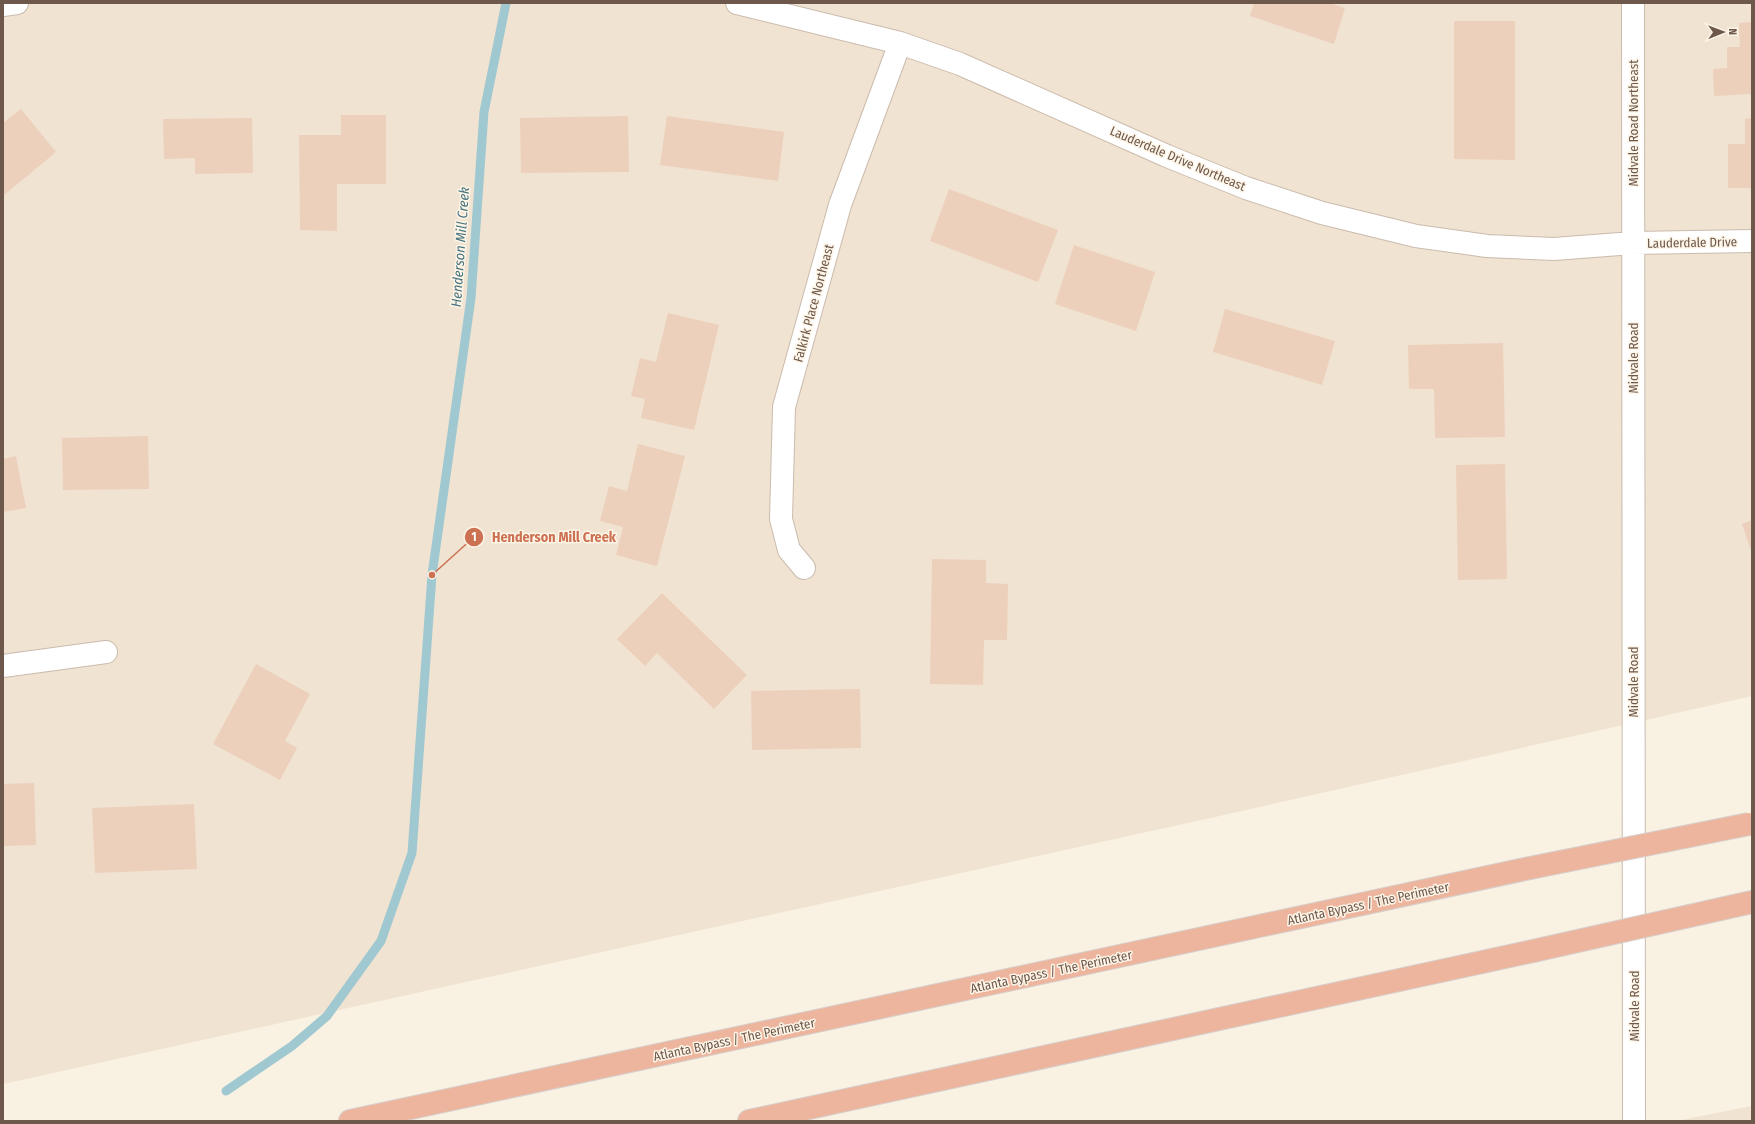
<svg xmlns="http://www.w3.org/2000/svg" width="1755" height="1124" viewBox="0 0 1755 1124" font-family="'Fira Sans Condensed',sans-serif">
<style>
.residential{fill:#f0e3d1}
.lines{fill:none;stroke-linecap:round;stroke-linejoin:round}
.stream{stroke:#a0c8d1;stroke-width:9}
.building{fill:#ecd0bc}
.minor-casing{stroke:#cbbbad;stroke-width:24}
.highway-casing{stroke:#d6d0cd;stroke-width:24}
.minor{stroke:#fff;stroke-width:22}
.highway{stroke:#edb59e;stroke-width:22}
.highway-bridge-casing{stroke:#d6d0cd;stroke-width:24;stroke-linecap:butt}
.highway-bridge{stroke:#edb59e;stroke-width:22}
.labels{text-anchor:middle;stroke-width:3;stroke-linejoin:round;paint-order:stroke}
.street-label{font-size:13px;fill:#6e584b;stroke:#fdf5e7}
.water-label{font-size:14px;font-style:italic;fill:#47747f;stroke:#fdf5e7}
.leader{fill:none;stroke:#cc7152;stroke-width:1.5}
.callout-dot{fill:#cc7152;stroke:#fdf5e7;stroke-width:1.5}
.mark-label{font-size:12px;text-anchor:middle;font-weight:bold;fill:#fff}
.callout-label{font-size:14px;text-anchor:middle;font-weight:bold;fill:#cc7152;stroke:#fdf5e7;stroke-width:3;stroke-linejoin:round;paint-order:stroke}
</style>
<rect width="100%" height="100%" fill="#f9f1e2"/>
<path class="residential" d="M3,3H1752V696L1206,819L3,1084Z
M1752,1106V1121H1676Z"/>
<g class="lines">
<path class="stream" d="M226,1091L292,1046L327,1016L381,941L412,853L432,575L471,298L484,112L506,3"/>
</g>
<path class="building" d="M1254,3H1329L1345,8L1334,44L1250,16Z
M1454,21H1515V160L1454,159Z
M1752,22V94L1714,96L1713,69L1727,68V47H1740L1739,23Z
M21,109L56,152L3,196V123Z
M341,115H386V184H337V231L300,230L299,135H341Z
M628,116L629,172L521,173L520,118Z
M667,116L784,132L778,181L660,165Z
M252,118L253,173L195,174V158L164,159L163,119Z
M1752,118V188H1728V144H1745V119Z
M949,189L1058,230L1038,282L930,241Z
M1074,245L1155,272L1136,331L1055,304Z
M1225,309L1335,341L1322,385L1213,352Z
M668,313L719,325L694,430L641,418L645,399L631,396L640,358L656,362Z
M1503,343L1505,437L1435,438L1434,389H1409L1408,345Z
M148,436L149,489L63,490L62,438Z
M638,444L685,456L657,566L616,555L623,527L600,521L609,486L627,491Z
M16,456L26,508L3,512V459Z
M1505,464L1507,579L1458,580L1456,465Z
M1752,520V553L1742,524Z
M932,559L986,560V583L1008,584L1007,640H984L983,685L930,684Z
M662,593L747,675L714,709L657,653L645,666L617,639Z
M256,664L310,694L285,741L297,748L280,780L213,744Z
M860,689L861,748L752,750L751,691Z
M34,783L36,845L3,846V784Z
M194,804L197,869L95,873L92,808Z"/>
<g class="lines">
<defs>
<path id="minor" d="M737,3L900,43L960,64L1167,156L1246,188L1322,213L1416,236L1487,246L1554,249L1633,243L1752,241
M1633,3L1634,1121
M3,5L17,3
M804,568L789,550L781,519L784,407L840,205L900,43
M3,666L106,652"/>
<path id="highway" d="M1734,906L1752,902
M350,1121L1530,868
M749,1121L1533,951"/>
</defs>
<use href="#minor" class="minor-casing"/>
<use href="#highway" class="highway-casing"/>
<use href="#minor" class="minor"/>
<use href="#highway" class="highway"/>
<defs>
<path id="highway-bridge" d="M1530,868L1749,824
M1533,951L1734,906"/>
</defs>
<use href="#highway-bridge" class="highway-bridge-casing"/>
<use href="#highway-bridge" class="highway-bridge"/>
</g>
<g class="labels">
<g class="street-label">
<text transform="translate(1633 123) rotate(-90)" y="5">Midvale Road Northeast</text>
<text transform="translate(1178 158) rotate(23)" y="5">Lauderdale Drive Northeast</text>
<text transform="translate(1692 242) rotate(-1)" y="5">Lauderdale Drive</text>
<text transform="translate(813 303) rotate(-75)" y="5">Falkirk Place Northeast</text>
<text transform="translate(1633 358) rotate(-90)" y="5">Midvale Road</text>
<text transform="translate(1633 682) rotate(-90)" y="5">Midvale Road</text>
<text transform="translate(1368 903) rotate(-12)" y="5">Atlanta Bypass / The Perimeter</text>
<text transform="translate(1051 971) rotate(-12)" y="5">Atlanta Bypass / The Perimeter</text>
<text transform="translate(1634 1006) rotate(-90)" y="5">Midvale Road</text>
<text transform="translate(734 1039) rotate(-12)" y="5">Atlanta Bypass / The Perimeter</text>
</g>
<g class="water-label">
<text transform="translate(460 247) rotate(-86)" y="5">Henderson Mill Creek</text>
</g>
</g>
<path class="leader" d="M432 575L474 537"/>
<g class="callout-dot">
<circle cx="432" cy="575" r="4"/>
<circle cx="474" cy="537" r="10"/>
</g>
<g class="mark-label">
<text x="474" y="541">1</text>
</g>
<g class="callout-label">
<text x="554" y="542">Henderson Mill Creek</text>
</g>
<rect width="1755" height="1124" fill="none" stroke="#6e584b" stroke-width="8"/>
<g transform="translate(1723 32) rotate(89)" stroke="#fdf5e7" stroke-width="3" paint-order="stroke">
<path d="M0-3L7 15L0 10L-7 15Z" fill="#6e584b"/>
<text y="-6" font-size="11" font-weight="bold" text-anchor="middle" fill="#6e584b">N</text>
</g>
</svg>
